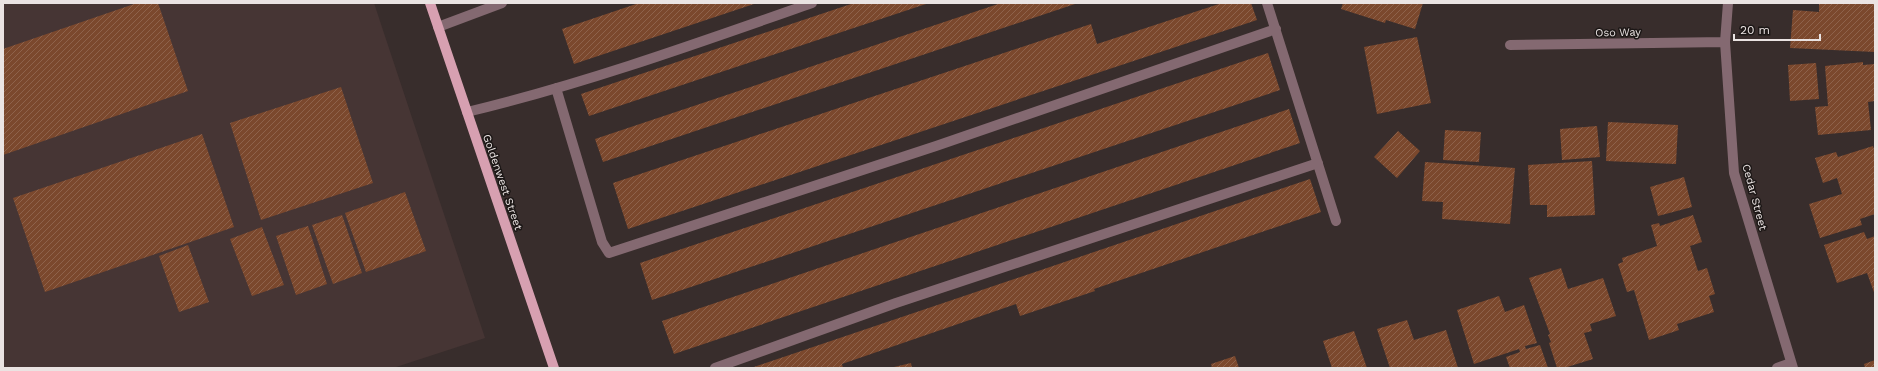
<svg xmlns="http://www.w3.org/2000/svg" width="1878" height="371" viewBox="0 0 1878 371" font-family="'Work Sans',sans-serif">
<style>
.built{fill:#463534}
.building{fill:url(#building-hatch)}
.lines{fill:none;stroke-linecap:round;stroke-linejoin:round}
.minor{stroke:#846971;stroke-width:10}
.major{stroke:#d7a0b1;stroke-width:10}
.labels{text-anchor:middle;stroke-width:3;stroke-linejoin:round;paint-order:stroke}
.street-label{font-size:11px;fill:#eae3e2;stroke:#1c1716}
</style>
<defs>
<pattern id="building-hatch" width="6" height="6" patternUnits="userSpaceOnUse"><rect width="6" height="6" fill="#7b482d"/><path d="M-1 1l2-2M0 6l6-6M5 7l2-2" fill="none" stroke="#8e624b"/></pattern>
</defs>
<rect width="100%" height="100%" fill="#382d2c"/>
<path class="built" d="M3,3H374L485,338L393,368H3Z"/>
<path class="building" d="M137,3H158L188,91L3,155V49Z
M639,3H757L574,64L562,29Z
M854,3H929L589,116L581,94Z
M1001,3H1078L603,162L595,139Z
M1222,3H1251L1257,20L628,229L613,183L1091,24L1097,44Z
M1343,3H1423L1415,29L1386,20L1385,23L1341,9Z
M1819,3H1875V52L1790,48L1793,10L1819,12Z
M1417,37L1431,103L1377,114L1364,47Z
M1268,53L1280,90L652,300L640,263Z
M1863,62V65L1875,64V101L1868,102L1871,130L1818,135L1815,107L1828,106L1825,66Z
M1816,63L1819,99L1790,101L1788,65Z
M341,87L373,183L261,220L230,123Z
M1289,109L1300,143L674,354L662,321Z
M1608,122L1678,125L1676,164L1606,161Z
M1597,126L1600,157L1562,160L1560,129Z
M1445,130L1481,132L1479,162L1443,160Z
M1398,131L1420,151L1397,178L1374,157Z
M202,134L234,227L45,292L13,198Z
M1873,146L1875,152V214L1860,219L1862,225L1820,238L1809,204L1842,194L1837,178L1823,183L1815,158L1836,152L1838,157Z
M1592,161L1595,215L1547,217V205H1530L1528,165Z
M1425,162L1515,168L1510,224L1442,219L1443,202L1422,201Z
M1684,177L1692,207L1658,216L1650,187Z
M1310,179L1321,212L1094,289L1095,291L1020,316L1016,304L842,364L843,368H751Z
M405,192L426,251L366,272L345,213Z
M342,215L362,273L333,284L312,225Z
M1693,215L1702,242L1690,246L1698,271L1707,268L1715,294L1709,296L1714,312L1677,324L1679,330L1649,340L1634,290L1627,292L1618,264L1623,262L1622,258L1657,246L1651,225L1659,223L1660,226Z
M308,226L327,284L296,295L276,236Z
M262,227L284,285L252,296L230,239Z
M1864,232L1867,239L1875,236V295L1867,273L1837,283L1824,245Z
M188,245L209,302L179,312L159,256Z
M1561,268L1568,289L1603,278L1616,316L1590,324L1592,331L1584,333L1593,359L1564,368H1557L1549,343L1551,342L1548,335L1550,334L1529,278Z
M1499,296L1505,312L1524,305L1537,343L1525,346L1526,349L1540,345L1548,368H1510L1506,357L1520,352L1519,349L1474,364L1457,310Z
M1407,320L1414,340L1446,330L1458,368H1390L1377,329Z
M1354,331L1367,368H1332L1323,341Z
M1235,356L1239,368H1212L1211,364Z
M1875,360V368H1865L1864,364Z
M911,363L912,368H894V367Z"/>
<g class="lines">
<path class="minor" d="M1267,3L1336,221
M1728,3L1725,42L1734,173L1793,368
M438,27L502,3
M1510,45L1725,42
M556,88L602,242L609,253L936,146L1276,29
M467,112C584,84 698,43 812,3
M715,368L896,303L1318,163
M1777,368L1791,363"/>
<path class="major" d="M430,3L554,368"/>
</g>
<g class="labels">
<g class="street-label">
<text transform="translate(1618 32) rotate(-1)" y="4">Oso Way</text>
<text transform="translate(503 182) rotate(71)" y="4">Goldenwest Street</text>
<text transform="translate(1755 197) rotate(75)" y="4">Cedar Street</text>
</g>
</g>
<rect width="1878" height="371" fill="none" stroke="#eae3e2" stroke-width="8"/>
<path d="M1734 34v6h86v-6" fill="none" stroke="#eae3e2" stroke-width="2"/>
<text x="1740" y="34" font-size="12" fill="#eae3e2" stroke="#1c1716" stroke-width="3" paint-order="stroke">20 m</text>
</svg>
